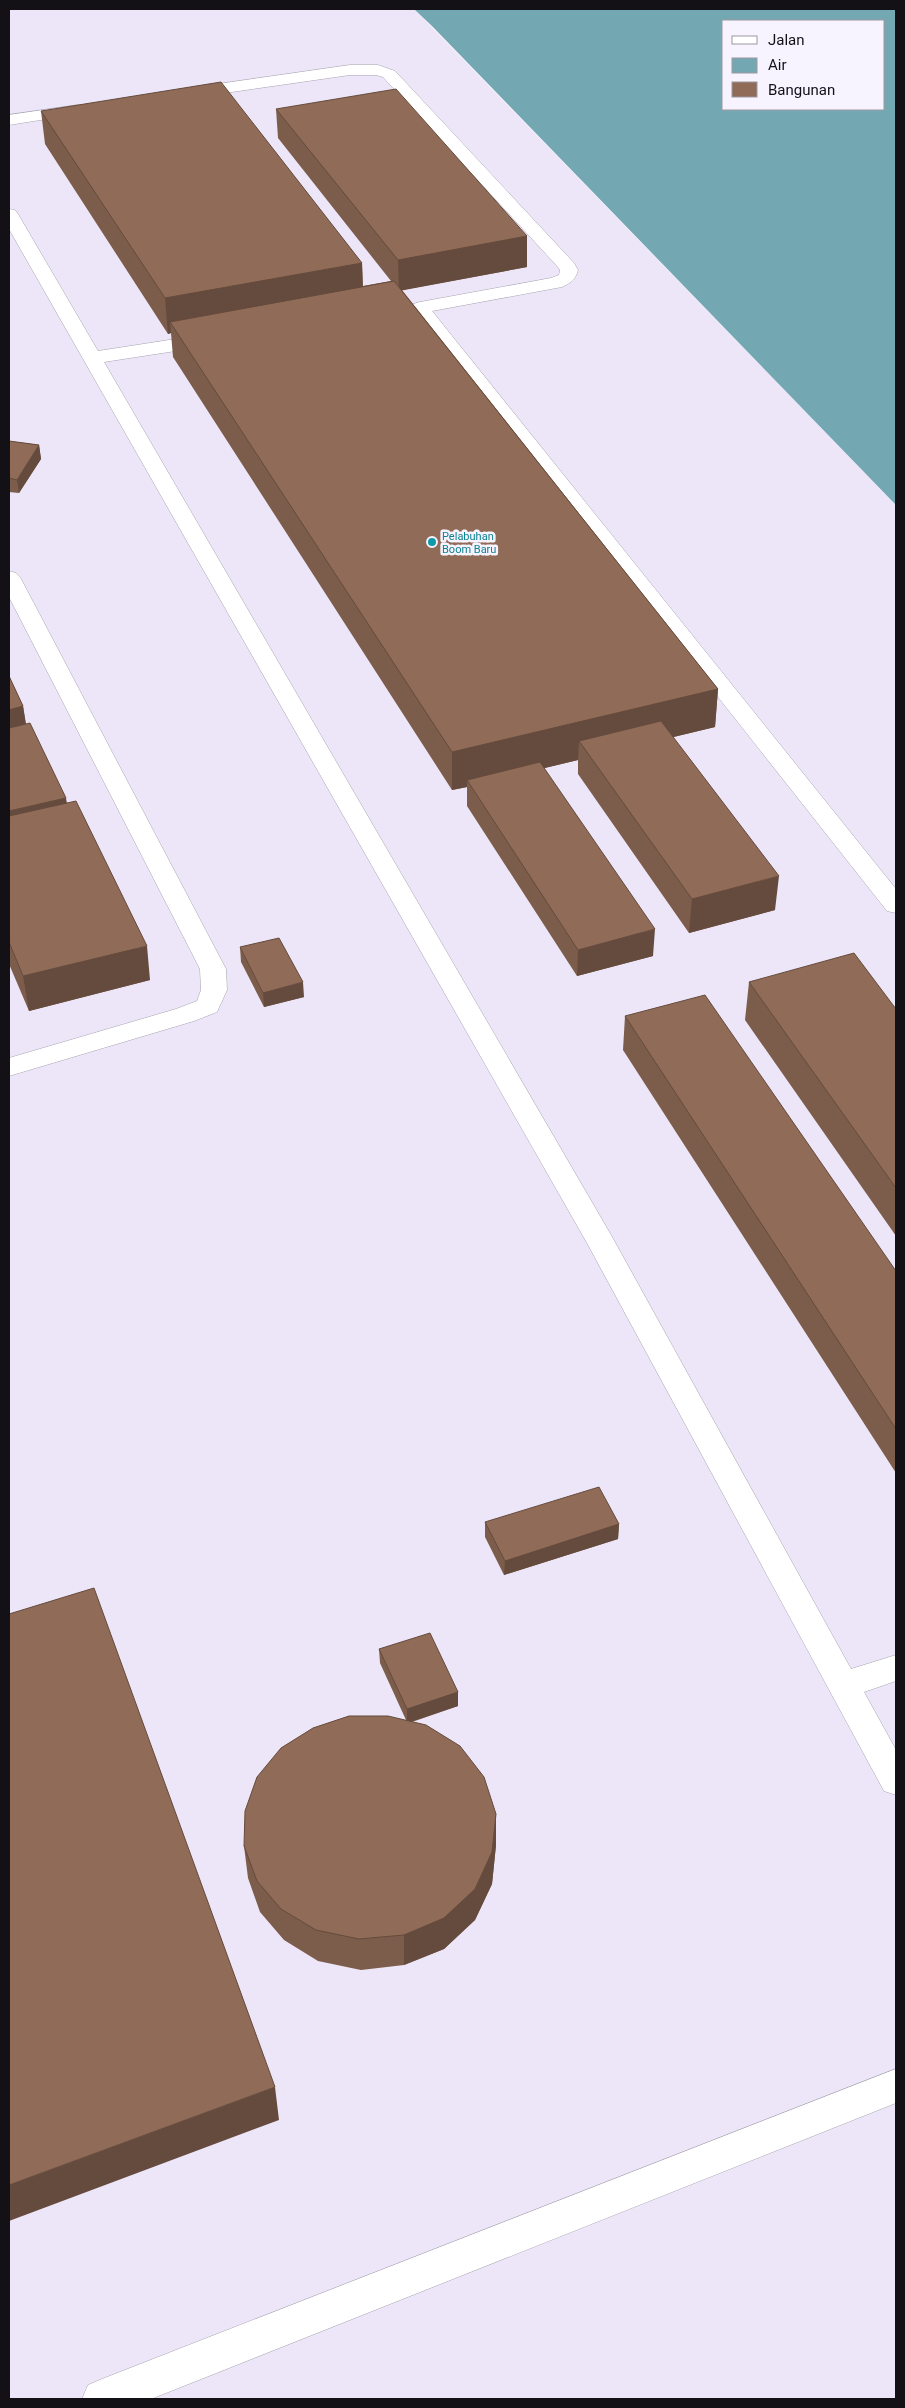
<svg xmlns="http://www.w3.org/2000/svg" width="905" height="2408" viewBox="0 0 905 2408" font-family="Roboto,sans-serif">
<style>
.built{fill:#ece6f8}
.water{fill:#73a7b1;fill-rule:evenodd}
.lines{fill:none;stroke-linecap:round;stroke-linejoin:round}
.minor-casing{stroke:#a8a4af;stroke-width:1}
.minor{fill:#fff;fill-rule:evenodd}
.wall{fill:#7c5c4b}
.shaded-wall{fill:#654b3d}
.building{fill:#906b57;stroke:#654b3d}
.culture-dot{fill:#0f9aa8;stroke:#f7f3ff;stroke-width:2}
.labels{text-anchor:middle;stroke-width:5;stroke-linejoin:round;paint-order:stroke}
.far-culture-label{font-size:11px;fill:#0d838f;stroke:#f7f3ff;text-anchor:start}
</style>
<rect width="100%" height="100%" fill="#f7f3ff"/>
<path class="built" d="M9,9H414L896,505V2399H9Z"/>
<path class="water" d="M414,9H896V505L432,26ZM724,21H884V109H724Z"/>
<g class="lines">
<defs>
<path id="minor" d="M350,65H378L395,71L574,263L578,270C575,280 572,282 562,287L432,311L896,889V913L887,911L411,308L413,304L420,302L551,278L559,275L560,270L557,266L383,77L376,75H350L190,98L182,93L190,88Z
M78,105L84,107L86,110L84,113L9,125V115Z
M9,209L15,210L18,214L98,351L208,334L215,336L217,340L215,344L208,346L104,362L611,1235L851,1669L896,1655V1681L864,1692L896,1750V1795L884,1791L587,1243L9,229Z
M9,571L16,573L20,577L226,969L227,990L217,1012L194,1021L9,1076V1058L176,1009L197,1001L201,990L200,969L9,597Z
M896,2069V2103L151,2399H82L88,2385L102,2379Z"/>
</defs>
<use href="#minor" class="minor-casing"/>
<use href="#minor" class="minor"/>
</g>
<path class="wall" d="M276,109L527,236V267L402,290L718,689L715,727L673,737L775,910L689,933L578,774V760L544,768L653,956L577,976L467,806V787L452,790L173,357L171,333L168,334L45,144L41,111L362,263L363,286L391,281L278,138Z
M9,441L39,445L41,459L19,493L9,492Z
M9,676L23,706L26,724L67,803L150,980L29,1011L9,964Z
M240,947L304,997L264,1007L241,962Z
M749,982L896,1009V1236L745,1020Z
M625,1016L896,1271V1473L623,1050Z
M485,1522L619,1524L618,1539L504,1575L485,1537Z
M379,1649L458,1692V1706L412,1722L496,1814V1845L492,1884L475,1920L444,1949L404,1965L361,1970L318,1961L284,1940L260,1912L248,1878L244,1846L406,1720L380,1663Z"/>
<path class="shaded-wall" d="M527,236V267L399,291L398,260Z
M362,263L363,297L170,322L171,333L168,334L165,298Z
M39,445L41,459L19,493L17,480Z
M718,689L715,727L591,757L579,741L578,760L471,786L467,780V787L452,790V752Z
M23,706L27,732L9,736V710Z
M66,798L70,824L9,838V811Z
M779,876L775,910L689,933L692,899Z
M655,929L653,956L577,976L578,950Z
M147,946L150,980L29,1011L23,976Z
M303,982L304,997L264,1007L263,993Z
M619,1524L618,1539L504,1575L505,1561Z
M458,1692V1706L407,1723V1709Z
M496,1814V1845L492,1884L475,1920L444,1949L404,1965V1935Z
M275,2087L279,2120L9,2221V2185Z"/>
<path class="building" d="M221,82L362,263L165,298L41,111Z
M396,89L527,236L398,260L276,109Z
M394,281L718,689L452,752L170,322Z
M9,441L39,445L17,480L9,478Z
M9,676L23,706L9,710Z
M661,721L779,876L692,899L579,741Z
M30,723L66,798L9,811V728Z
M540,762L655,929L578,950L467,780Z
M76,801L147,946L23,976L9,942V816Z
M279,938L303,982L263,993L240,947Z
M854,953L896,1009V1188L749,982Z
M705,995L896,1271V1429L625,1016Z
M599,1487L619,1524L505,1561L485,1522Z
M94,1588L275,2087L9,2185V1614Z
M430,1633L458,1692L407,1709L379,1649Z
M349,1716H388L426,1725L460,1746L484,1777L496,1814L492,1852L475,1889L444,1918L404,1935L359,1939L316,1930L281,1909L257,1881L244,1846L245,1811L257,1777L281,1748L313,1728Z"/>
<circle class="culture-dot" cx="432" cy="542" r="5"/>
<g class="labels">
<g class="far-culture-label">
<text x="442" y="540">Pelabuhan<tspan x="442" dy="13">Boom Baru</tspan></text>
</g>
</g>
<rect width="905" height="2408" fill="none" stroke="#131115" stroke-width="20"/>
<rect x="722" y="20" width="162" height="90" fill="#f7f3ff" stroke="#9c99a1"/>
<rect x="732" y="36" width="25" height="8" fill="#ffffff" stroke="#9c99a1"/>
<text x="768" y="45" font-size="15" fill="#131115">Jalan</text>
<rect x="732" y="58" width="25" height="15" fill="#73a7b1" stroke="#9c99a1"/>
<text x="768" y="70" font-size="15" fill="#131115">Air</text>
<rect x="732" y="82" width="25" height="15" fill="#906b57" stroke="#9c99a1"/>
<text x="768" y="95" font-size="15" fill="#131115">Bangunan</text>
</svg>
